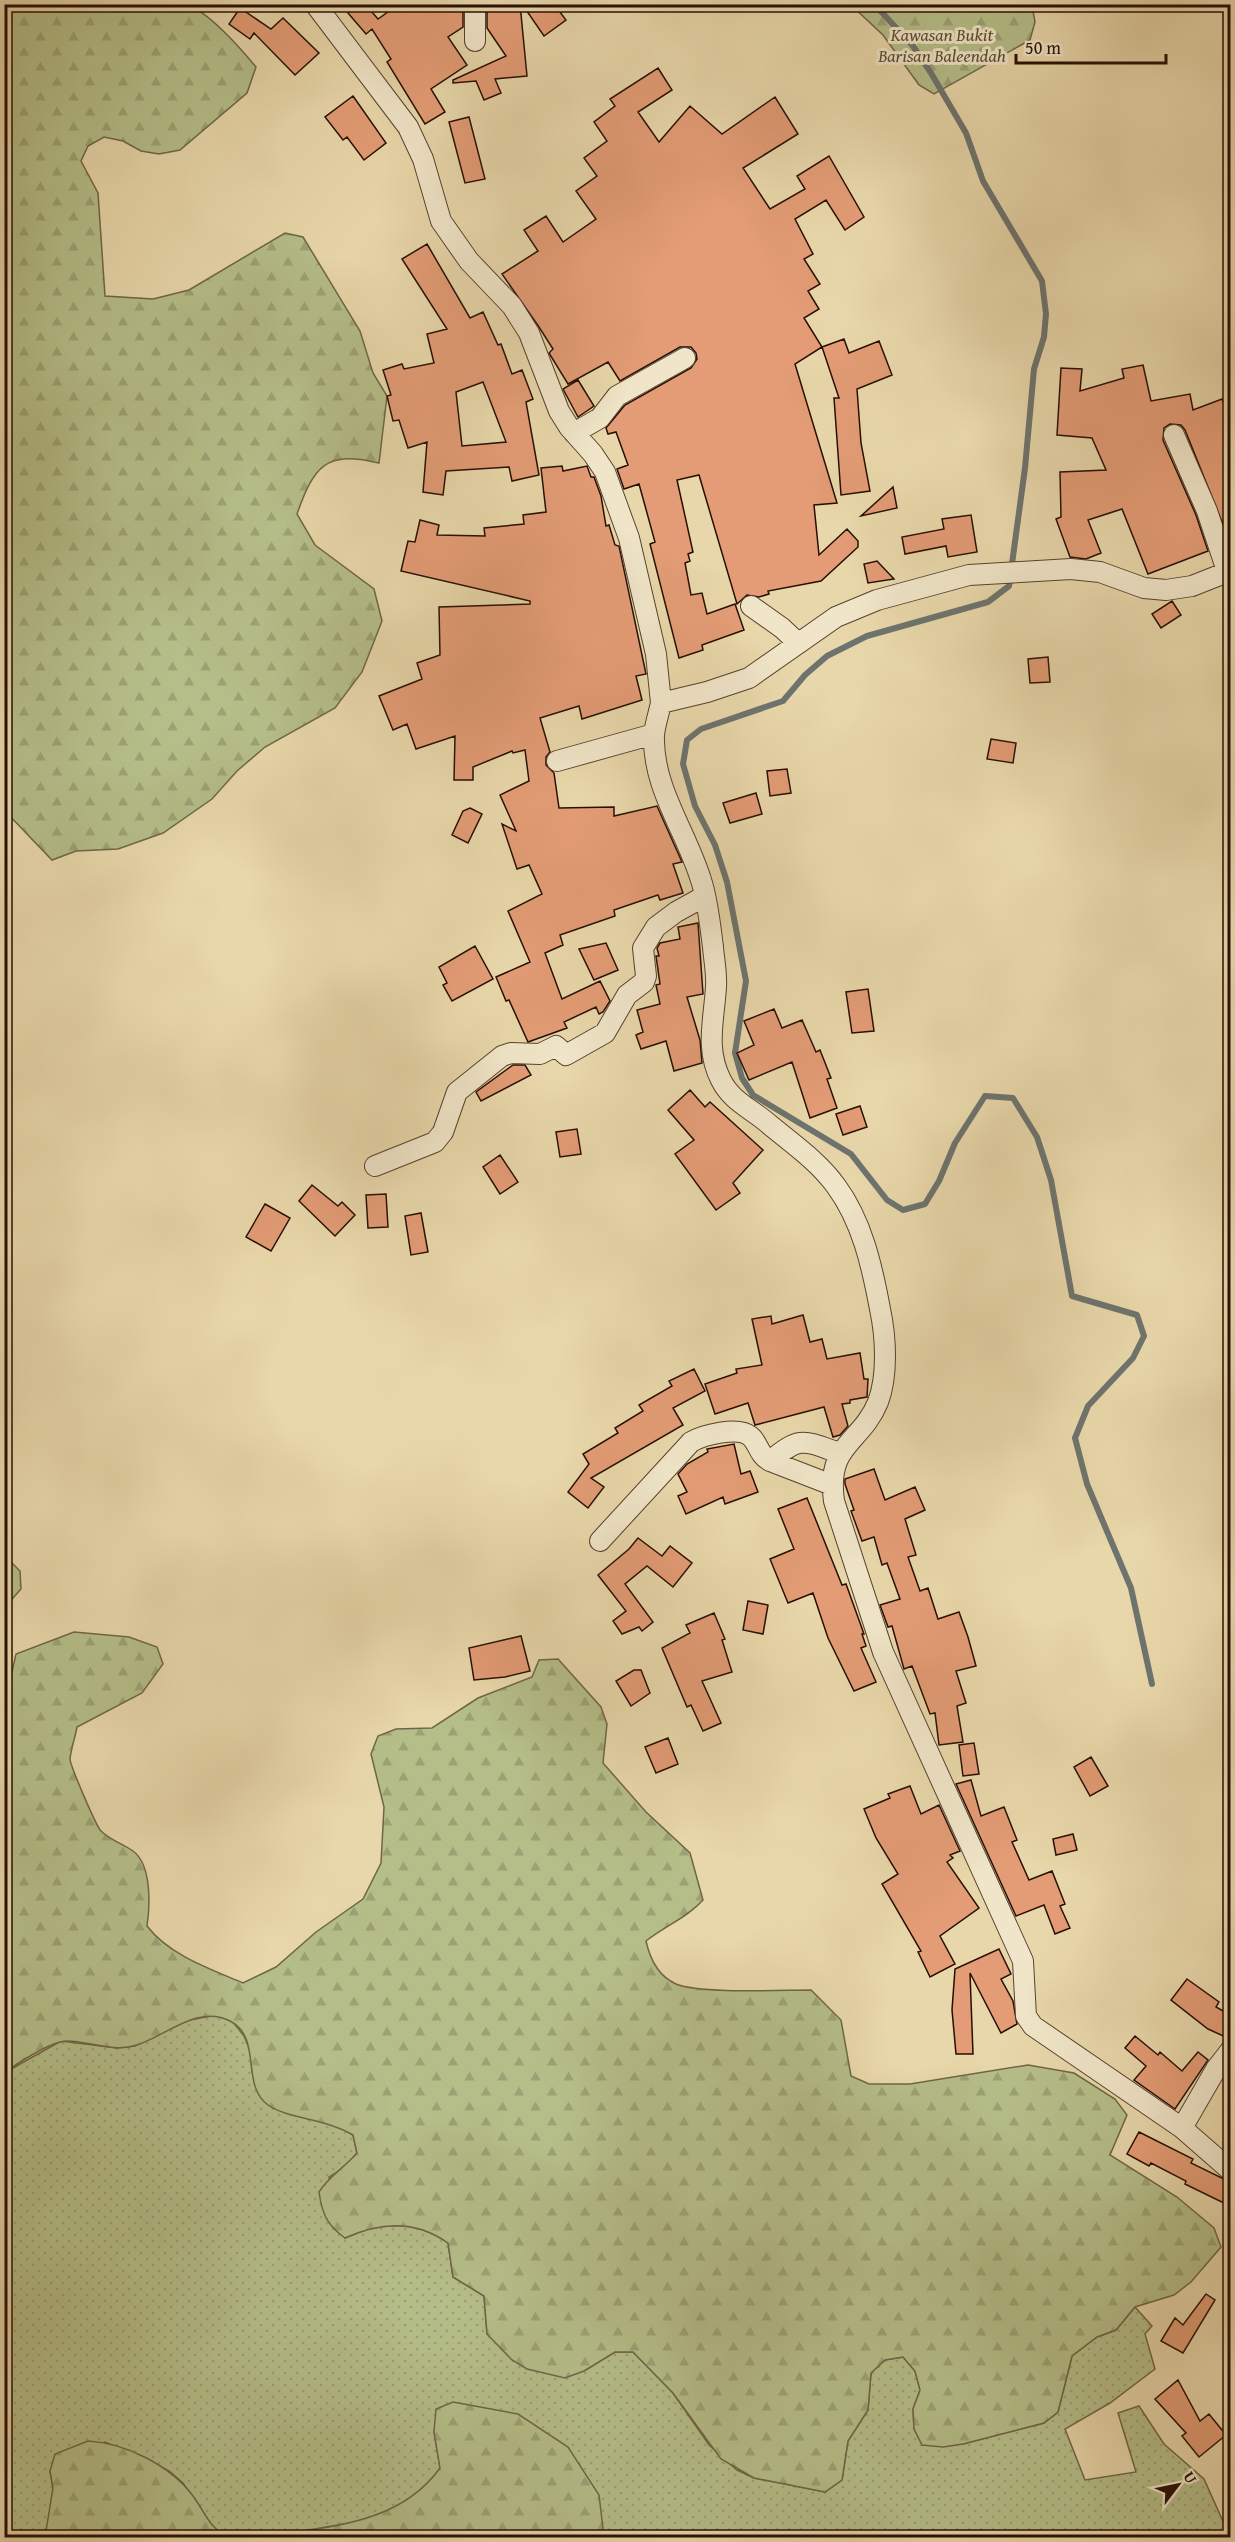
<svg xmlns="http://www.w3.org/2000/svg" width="1235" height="2542" viewBox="0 0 1235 2542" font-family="'Gentium Book Plus',serif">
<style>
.grass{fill:url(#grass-dots);stroke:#6e6647;stroke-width:1.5}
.forest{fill:url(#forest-firs);stroke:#6e6647;stroke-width:1.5}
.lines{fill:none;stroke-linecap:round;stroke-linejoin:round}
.stream{stroke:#6d746e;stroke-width:6}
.building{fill:#e39c75;stroke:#270f05;stroke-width:1.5;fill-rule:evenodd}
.street-casing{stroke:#57412e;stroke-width:22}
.street{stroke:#f0e5c8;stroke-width:20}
.labels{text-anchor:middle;stroke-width:6;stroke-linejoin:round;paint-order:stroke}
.park-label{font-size:18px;font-style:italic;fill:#594c33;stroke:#f0e5c8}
</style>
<defs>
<pattern id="grass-dots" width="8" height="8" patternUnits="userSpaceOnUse" patternTransform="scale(1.5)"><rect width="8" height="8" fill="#b5be89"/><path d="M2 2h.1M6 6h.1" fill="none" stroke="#9ca275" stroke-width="1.8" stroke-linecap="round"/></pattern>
<pattern id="forest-firs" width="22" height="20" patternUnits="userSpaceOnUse" patternTransform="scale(1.5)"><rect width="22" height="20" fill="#b5be89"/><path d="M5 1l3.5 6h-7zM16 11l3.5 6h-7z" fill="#9ca275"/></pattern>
</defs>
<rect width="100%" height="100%" fill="#e8d7aa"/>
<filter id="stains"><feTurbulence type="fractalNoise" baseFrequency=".00333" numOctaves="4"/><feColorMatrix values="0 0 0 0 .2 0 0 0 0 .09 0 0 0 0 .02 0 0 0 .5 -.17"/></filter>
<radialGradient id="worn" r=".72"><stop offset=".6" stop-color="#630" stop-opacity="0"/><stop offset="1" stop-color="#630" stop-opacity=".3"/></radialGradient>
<path class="grass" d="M217,2015L233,2022L244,2036L251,2053L252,2072L285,2111L338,2126L353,2135L357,2153L345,2167L329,2177L345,2238C380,2222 416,2220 448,2243L453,2277L484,2296L487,2334L584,2371L615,2352H633L673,2393L709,2445L737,2470L754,2478L825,2492L842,2480L848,2441L868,2410L871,2373L885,2360L903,2357L915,2371L920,2390L913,2409L914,2429L923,2445L963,2444L1044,2423L1058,2412L1072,2356L1097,2337L1116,2330L1135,2307L1152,2326L1145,2334L1155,2369L1110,2403L1065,2429L1085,2480L1136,2472L1118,2413L1139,2406L1164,2444L1204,2479L1230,2537H604L434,2432L440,2468L430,2483L415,2495L400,2506L367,2520L268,2537H229L217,2533L183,2483L169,2471L105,2442L50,2471L53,2488L48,2535L5,2537L4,2073L61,2041L117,2048L135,2046L184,2021Z"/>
<path class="forest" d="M128,5C143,13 165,3 183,4C205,7 242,50 256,67L247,93L180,150L159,154L141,151L123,141L104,137L88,146L81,161L98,193L105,296L153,299L189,290L285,233L303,237L360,331L373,373L387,396L379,463C326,450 314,466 297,514L315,545L374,589L382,621L362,672L335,708L265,747L237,771L212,799L163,833L118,849L76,851L52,860L5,811V5Z
M851,5H1032L1035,22L1030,40L934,94L919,85L883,35Z
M4,1555L20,1571L21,1589L5,1607Z
M74,1632L129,1637L157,1647L163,1664L142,1693L77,1727C75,1738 71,1749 70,1759C70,1765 96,1826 101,1831C110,1840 123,1844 133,1851C152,1865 150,1906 147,1926C169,1955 210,1969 243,1983L276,1967L316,1932L363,1899L381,1863L384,1807L371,1754L378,1736L396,1729L432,1728L478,1698L532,1677L539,1660L558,1659L601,1707L607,1724L603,1763L646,1812L690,1853L703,1900C688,1917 665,1926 646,1941C650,1959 658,1976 676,1984C700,1994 782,1990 811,1990L841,2020L851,2076L869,2084H910L1028,2065L1074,2073L1115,2099L1127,2115L1110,2155L1177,2197L1214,2228L1221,2247L1191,2282L1174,2295L1135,2307L1116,2330L1097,2337L1072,2356L1058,2412L1044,2423L963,2444L943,2447L922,2445L914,2429L913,2409L920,2390L915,2371L903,2357L885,2360L871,2373L868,2410L848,2441L842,2480L825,2492L754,2478L721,2459L673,2393L633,2352H615L584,2371L565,2378L527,2369L512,2360L487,2334L484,2296L453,2277L448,2243C416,2220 380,2222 345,2238C327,2225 322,2214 319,2192C329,2176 344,2168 357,2153L353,2135C327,2119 288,2119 268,2105C240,2085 263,2038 230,2021C198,2004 166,2036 137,2045C110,2054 80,2037 60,2042C47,2045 15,2064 5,2073V1681L12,1672L16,1654Z
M453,2402L518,2414L568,2447L599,2495L604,2537H268C330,2526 400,2524 440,2468L434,2432L436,2409Z
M88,2441C126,2443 171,2466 193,2496C205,2512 210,2530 229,2537H45L53,2488L50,2471L55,2454Z"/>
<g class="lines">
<path class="stream" d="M874,4L913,46L931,73L966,133L983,181L1042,281L1046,314L1044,337L1034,369L1025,468L1009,586L988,602L867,636L827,656L805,675L783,701L701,729L687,740L683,764L695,806L715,845L727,882L746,981L735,1053L742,1078L753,1095L851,1154L887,1200L903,1210L925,1204L939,1181L955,1143L985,1096L1013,1098L1037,1137L1051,1180L1072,1296L1137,1315L1144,1336L1133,1358L1088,1406L1075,1438L1087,1484L1131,1588L1152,1684"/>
</g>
<path class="building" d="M358,4H365L378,19L399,4H463V27L448,37L467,65L431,89L445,112L425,124L387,62L391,59L372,29L366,34L348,13Z
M487,4H520L527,76L495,79L501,93L484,100L476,81L453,83V80L506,56L487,28Z
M522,4H554L566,20L544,36Z
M240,8L271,29L283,18L319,53L295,75L254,33L250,39L229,24Z
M658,68L672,90L638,112L659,142L690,106L722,134L775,97L798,134L743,168L770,209L805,189L797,176L829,156L864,217L845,230L826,200L795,219L813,254L804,259L820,284L808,291L819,309L804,318L822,347L795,364L837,503L814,505L819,555L847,529L858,541V547L821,581L768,591L769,594L759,597L747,595L737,604L699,475L677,480L693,552L688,554L690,561L685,563L691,595L702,593L707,614L735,604L744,630L702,645L703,650L679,658L650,544L655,542L639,484L624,489L617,469L628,465L616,432L608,434L606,428L625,405L691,368L697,359L696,353L691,347H680L620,381L608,362L568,384L549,353L553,349L539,327L502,274L538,251L524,230L546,216L563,242L596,219L576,191L597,176L584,158L607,141L594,122L615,106L610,99Z
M353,96L386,143L364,160L347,137L343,140L325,117Z
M469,117L485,179L465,183L449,122Z
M427,244L470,318L483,312L498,345L501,344L512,374L522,370L533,399L526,402L539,475L512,481L509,467L446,471L443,495L423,492L427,442L408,448L399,420L393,421L387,396L391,395L383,370L402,364L404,369L434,363L427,334L447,329L402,259ZM483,382L506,442L462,446L456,392Z
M844,339L849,353L879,341L892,375L857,389L861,443L870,491L841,495L834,398H839L822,347Z
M1143,365L1151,401L1190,394L1193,410L1222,399L1230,420V542L1185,430L1181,425L1170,424L1164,428L1163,440L1196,515L1208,551L1148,574L1122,509L1088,520L1101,553L1086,559L1070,557L1056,519L1061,517L1060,472L1106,470L1092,438L1057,435L1061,368L1082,369L1080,391L1124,378L1122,369Z
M578,380L594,406L578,417L563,389Z
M562,466L563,471L587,466L591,477H594L601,496L606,526L609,525L615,545L619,546L646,674L636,676L642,700L582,719L579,706L540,718L550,752L546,757V765L554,773L559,808L614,807V816L657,806L682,862L673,864L683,893L660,900L658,895L614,910L615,916L560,935L563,945L545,953L562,999L600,981L610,1001L603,1012L599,1014L596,1007L564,1022L567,1028L528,1042L509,1000L506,1001L496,977L530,962L508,911L542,894L529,865L517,869L502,824L516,831L500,795L529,781L525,750L513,753L512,751L473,767V780H454L455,736L416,749L407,724L393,730L379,696L422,679L417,663L440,655L439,607L530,604V601L401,571L408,541L415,542L420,520L439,525L437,535L485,536L484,528L524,524L523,515L546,512L541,468Z
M893,487L897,508L861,516Z
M971,515L977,552L948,557L946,546L905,554L902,537L944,529L942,519Z
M877,561L894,579L868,583L864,564Z
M1172,601L1181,615L1161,628L1152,614Z
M1048,657L1050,682L1030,683L1028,659Z
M991,739L1016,743L1013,763L987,759Z
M787,769L791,793L770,796L767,771Z
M756,793L762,814L730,823L723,803Z
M470,808L482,814L468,843L452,835L463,811Z
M698,923L703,994L687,997L700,1040L702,1063L674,1071L666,1041L641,1049L636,1035L643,1032L637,1010L660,1004L656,985L660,984L656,956H659L657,948L660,943L680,939L678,927Z
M606,943L618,970L594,980L579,949Z
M475,946L493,979L452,1001L443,985L447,983L439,967Z
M868,989L874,1031L852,1033L846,992Z
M774,1009L782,1028L802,1020L816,1052L820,1050L831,1078L827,1079L837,1108L810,1118L792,1062L749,1080L737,1053L754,1045L744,1021Z
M513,1065H525L531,1075L481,1101L476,1092Z
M690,1090L705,1107L710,1102L763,1150L733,1183L740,1193L716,1210L675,1154L694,1140L668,1110Z
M860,1106L867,1127L843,1135L836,1114Z
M577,1129L581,1154L560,1157L556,1132Z
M500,1155L518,1182L500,1194L483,1167Z
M312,1185L338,1206L342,1202L355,1215L335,1236L299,1201Z
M386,1194L388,1227L368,1228L366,1195Z
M265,1204L290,1218L271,1251L246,1237Z
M421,1213L428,1252L411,1255L405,1216Z
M803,1315L810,1342L822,1339L827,1359L860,1353L864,1379H868L867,1397L850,1400V1403L842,1404L848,1426L840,1435L833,1437L824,1407L755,1425L748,1403L715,1414L705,1384L737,1373L736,1369L762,1365L752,1319L771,1316L772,1324Z
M694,1369L705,1391L673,1408L683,1425L591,1478L604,1487L588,1508L568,1492L589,1464L583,1454L618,1433L615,1428L643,1411L639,1405L672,1386L669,1381Z
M734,1444L741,1474L750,1471L758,1492L725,1504L723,1497L686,1514L678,1496L687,1492L678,1474L687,1464L708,1452L707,1449Z
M874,1469L885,1500L915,1487L925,1510L905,1519L916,1555L908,1557L920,1591L928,1588L938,1619L959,1612L968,1637L976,1666L956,1671L966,1703L957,1706L963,1742L939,1745L935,1713L930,1714L912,1666L904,1669L892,1626L888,1627L880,1605L900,1599L887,1563L882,1565L874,1537L862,1541L851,1511L854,1510L845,1484V1479Z
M807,1498L842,1585L846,1584L864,1634H862L866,1646L861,1648L876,1682L854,1691L828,1638L813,1593L788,1603L770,1559L794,1549L778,1509Z
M638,1538L662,1556L670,1546L692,1563L673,1587L647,1566L625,1584L653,1622L642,1631L639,1627L622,1634L613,1621L626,1611L598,1575L629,1549Z
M748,1601L768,1605L763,1634L743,1630Z
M714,1613L725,1639L722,1640L732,1672L702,1681L721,1723L703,1731L691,1705L687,1707L662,1648L690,1633L686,1625Z
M521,1636L530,1671L505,1677L474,1680L469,1648Z
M634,1670H641L650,1693L631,1706L616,1681Z
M668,1738L678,1764L656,1773L645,1747Z
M974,1743L979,1774L963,1776L959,1745Z
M1091,1757L1108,1786L1090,1796L1074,1767Z
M971,1780L981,1816L1004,1807L1017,1840L1012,1842L1029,1880L1052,1871L1065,1904L1060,1906L1070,1928L1055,1934L1044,1905L1016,1916L956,1784Z
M910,1786L921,1814L939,1805L960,1851L950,1855L953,1858L947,1862L979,1908L940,1936L955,1964L930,1977L918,1952L921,1951L882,1884L898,1874L876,1838L864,1809L890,1798L888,1794Z
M1073,1834L1077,1850L1056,1855L1053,1839Z
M999,1949L1011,1974L1001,1979L1013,2001L1017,2024L1001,2033L970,1973L973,2054H956L952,2010L955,1969Z
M1187,1979L1219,2002L1216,2007L1230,2015V2039L1208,2029L1171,2000Z
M1135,2036L1158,2055L1160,2052L1182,2071L1198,2052L1208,2060L1175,2109L1134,2080L1146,2066L1125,2048Z
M1139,2132L1193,2159L1191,2163L1230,2182V2206L1185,2184L1186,2181L1151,2163L1149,2166L1127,2154Z
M1206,2294L1215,2300L1183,2353L1161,2341L1175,2318L1183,2325Z
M1178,2380L1200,2421L1209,2414L1226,2435L1199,2457L1182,2436L1186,2433L1155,2399Z"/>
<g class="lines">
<defs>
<path id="street" d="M315,4L408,127L423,159L441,221L469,261L512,306L529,333L559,411L569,427L593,454L605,472L629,538L656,654L661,703
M475,4V41
M574,433L600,418L617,396L685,358
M1174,435L1207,511L1227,571
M1230,571L1192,586L1166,590L1144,588L1100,572L1071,569L969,575L877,600L836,617L749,678L707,692L661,703C659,713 655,724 654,735C652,787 686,831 701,880C708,901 710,925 713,947C714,960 717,974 716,987C714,1020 705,1049 721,1080C732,1102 752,1109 770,1125C793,1144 819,1162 836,1186C862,1221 872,1266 880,1309C886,1337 888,1376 878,1402C861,1444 826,1443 834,1501L883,1652L1023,1961L1026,2016L1033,2026L1182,2128L1230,2170
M751,606L782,628L797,642
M557,761L654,734
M375,1166L435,1142L443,1132L457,1092L502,1056L511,1053L540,1054L556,1046L566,1055L605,1033L627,995L644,982L646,976L643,948L656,927L676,912L705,896
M770,1461L832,1485
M600,1541L691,1442C703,1435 738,1426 750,1436C759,1443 758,1455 770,1461C800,1436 803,1440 839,1453
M1182,2128L1216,2069L1230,2051"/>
</defs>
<use href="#street" class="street-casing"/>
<use href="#street" class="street"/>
</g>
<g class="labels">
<g class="park-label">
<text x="942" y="41">Kawasan Bukit<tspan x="942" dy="21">Barisan Baleendah</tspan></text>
</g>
</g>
<rect width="1235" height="2542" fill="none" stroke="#e8d7aa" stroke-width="24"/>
<rect x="6" y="6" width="1223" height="2530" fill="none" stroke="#270f05" stroke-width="3"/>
<rect x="12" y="12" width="1211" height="2518" fill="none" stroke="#270f05" stroke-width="1.5"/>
<g transform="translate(1178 2485) rotate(58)" stroke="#f0e5c8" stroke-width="4.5" paint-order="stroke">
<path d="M0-4.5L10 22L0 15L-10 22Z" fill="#270f05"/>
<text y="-9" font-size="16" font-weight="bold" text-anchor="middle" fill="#270f05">U</text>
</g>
<path d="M1016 54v9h150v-9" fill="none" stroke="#270f05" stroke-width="3"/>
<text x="1025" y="54" font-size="18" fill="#270f05" stroke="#f0e5c8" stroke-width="4.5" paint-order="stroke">50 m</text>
<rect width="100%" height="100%" filter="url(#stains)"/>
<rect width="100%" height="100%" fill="url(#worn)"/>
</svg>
